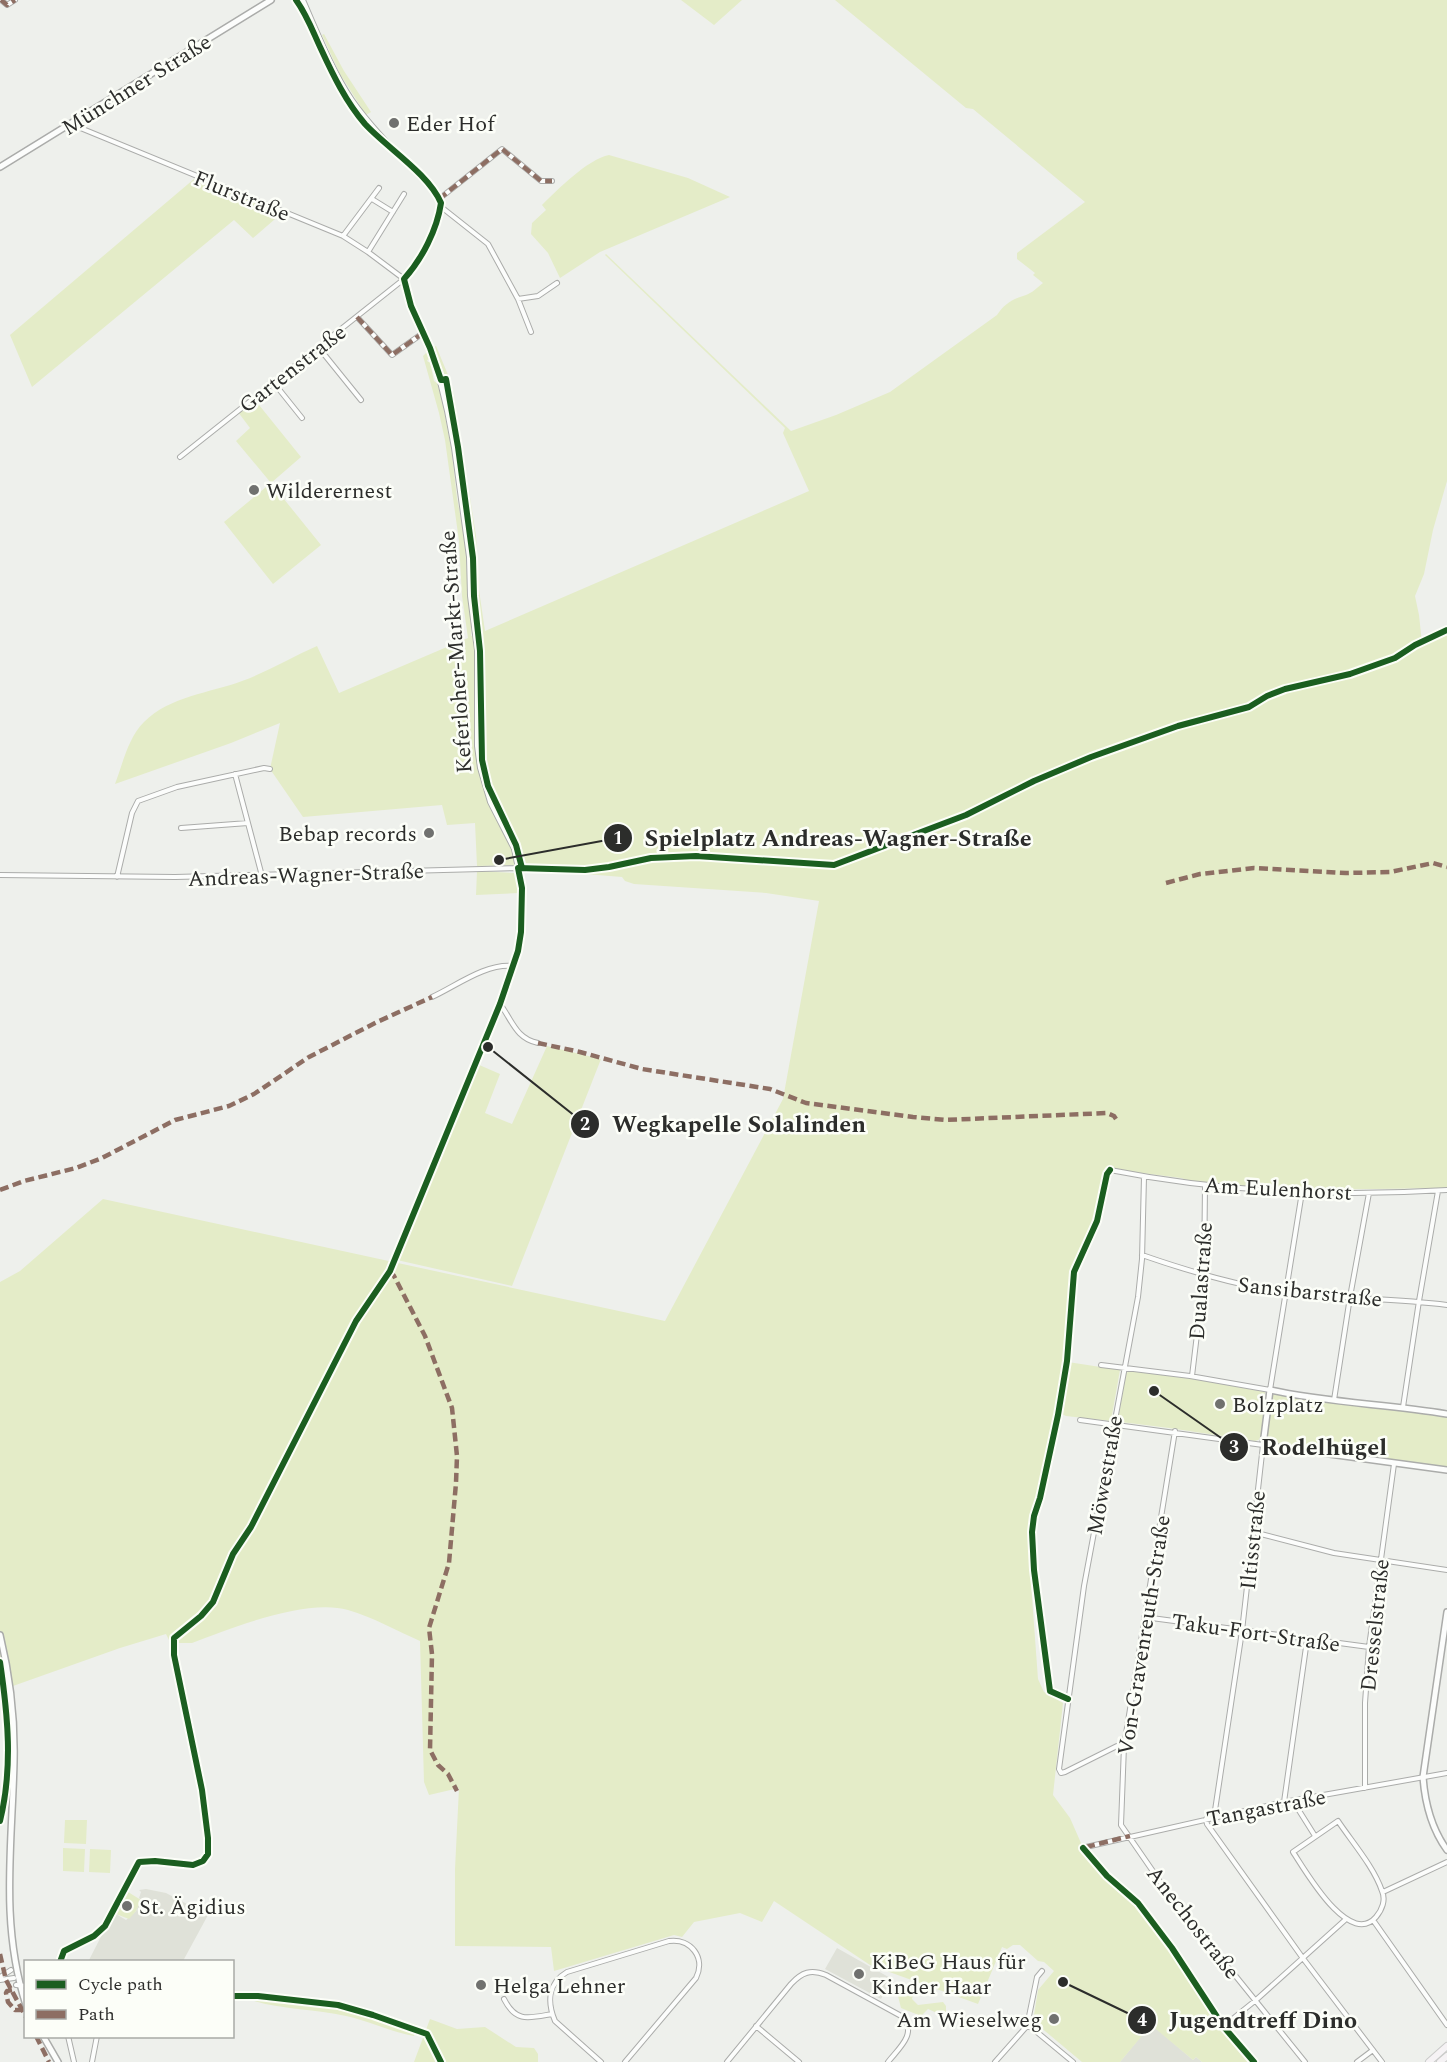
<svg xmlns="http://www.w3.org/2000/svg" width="1447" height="2062" viewBox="0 0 1447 2062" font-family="Spectral,serif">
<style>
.built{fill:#dfe1d8}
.green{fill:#e4ecc8}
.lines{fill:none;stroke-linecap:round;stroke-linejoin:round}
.street-casing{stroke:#abacaa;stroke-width:6}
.secondary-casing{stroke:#abacaa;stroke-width:8}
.primary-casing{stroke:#cacbc9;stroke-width:8}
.street{stroke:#fcfdfc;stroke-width:4}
.secondary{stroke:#fcfdfc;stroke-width:5}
.primary{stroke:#f6f3f5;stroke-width:6}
.quiet{stroke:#8d6e63;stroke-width:4.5;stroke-dasharray:9 4.5;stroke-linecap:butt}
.cycleway-casing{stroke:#fcfef8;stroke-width:10}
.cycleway{stroke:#1b5e20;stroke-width:6}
.poi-dot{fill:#70716f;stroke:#fcfef8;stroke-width:2}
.labels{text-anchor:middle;stroke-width:5;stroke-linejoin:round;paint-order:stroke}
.street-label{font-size:22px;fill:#2c2d2b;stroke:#fcfef8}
.poi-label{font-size:22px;fill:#2c2d2b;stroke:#fcfef8;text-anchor:start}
.leader{fill:none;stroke:#2c2d2b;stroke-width:2}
.callout-dot{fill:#2c2d2b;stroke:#fcfef8;stroke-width:2}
.mark-label{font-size:18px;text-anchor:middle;font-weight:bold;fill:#fff}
.callout-label{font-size:24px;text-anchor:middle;font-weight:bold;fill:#2c2d2b;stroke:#fcfef8;stroke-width:5;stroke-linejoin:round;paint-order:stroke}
</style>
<rect width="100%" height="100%" fill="#eef0ec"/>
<path class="built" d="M146,1889L166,1893L208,1915L183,1961L88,1962L111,1917L116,1914L126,1920L136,1911L141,1900L139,1898L141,1892L139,1890Z
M837,1948L892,1979L881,1999L825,1969Z
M1151,2024L1193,2060L1196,2057L1202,2062H1120Z"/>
<path class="green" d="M681,0H742L714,25Z
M835,0H1447V481L1433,530L1424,574L1415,596L1419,615L1422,643L1447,632V1188L1300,1190L1197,1183L1181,1178L1111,1169L1100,1222L1078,1266L1076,1275L1068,1362L1120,1370L1111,1421L1066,1416L1060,1413L1059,1409L1055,1414L1028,1542L1038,1679L1044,1692L1063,1703L1053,1795L1070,1818L1081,1843L1112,1877L1132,1896L1161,1929L1223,2024L1256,2062H1202L1196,2057L1193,2060L1151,2025L1120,2062H1082L1033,2021L1038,1990L1054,1971L1044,1962L1038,1961L1020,1945H1013L1007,1949L1002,1947L978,2004L870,1965L774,1901L762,1922L740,1913L694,1922L682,1937L674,1935L554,1971L551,1947L455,1946V1869L459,1788L429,1795L424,1782L420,1641C397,1631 373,1617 348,1610C306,1598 232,1628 192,1643H174L169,1640L166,1634L120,1648L13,1686L0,1700V1282L20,1271L103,1199L665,1321L783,1099L819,901L766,893L634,884L625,881L622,877L525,869L523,865L477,866L475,823L447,825L442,805L303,817L270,769L280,723L231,743L115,784C123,763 128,738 144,722C170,696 210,693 242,681C267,672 292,657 317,646L339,693L468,638L462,596L459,541L445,440L439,413L423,356L427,352L430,359L427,360L428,362H430L434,381L437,383C444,404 446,426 451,446L457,498L465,540L468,596L472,623L471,636L479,633L475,596L473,544L451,393L447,378L443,377L436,354L432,348L436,346L451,382L454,395L476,536L479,590L485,631L809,491L783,433L785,428L605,255L606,254L791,431L836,415L890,392L997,315C1005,303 1013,299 1026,295C1032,293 1038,287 1043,283L1033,275L1035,273L1017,259V253L1085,202L973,109L966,108Z
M324,34L344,71L371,112L366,115L340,74L322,35Z
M609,155L688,178L730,197L600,252L560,278L548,253L531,234L532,223L546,210L542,205C557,190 588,159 609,155Z
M194,179L270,209L268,212L271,215L275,211L282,213L253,238L234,220L32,387L10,335Z
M255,400L301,457L271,483L321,545L273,584L224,522L271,483L236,441L250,428L238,412Z
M477,871L515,873L519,893L476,895Z
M547,1046L601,1059L512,1286L397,1260L477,1064L500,1074L485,1113L512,1124Z
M1130,1371L1193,1379L1265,1392L1261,1439L1255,1441L1169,1428L1121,1422L1118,1420L1126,1373Z
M1275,1394L1447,1416V1468L1270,1442L1267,1439L1272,1396Z
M65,1820H87L86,1844L64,1843Z
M63,1848L85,1849L84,1872L63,1871Z
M90,1849L111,1850L110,1873L89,1872Z
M128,1892L141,1900L136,1911L129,1919L116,1914Z
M901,1987L914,1991L912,1999L918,2005L943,2002L946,2006V2012L939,2014L928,2009L921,2016L901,2008L898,1996Z
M261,1992L331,2000L362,2007L417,2025L414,2036C391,2032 369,2021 346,2016C311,2008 274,2010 240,1996L249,1993Z
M430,2019L457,2029L485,2027L516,2047L534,2048L538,2054V2062H414Z"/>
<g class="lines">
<defs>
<path id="street" d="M1,0L7,5L15,0
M75,122L78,127L343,236L368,252L404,279
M372,199L393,212
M439,199L502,149L541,181H552
M440,206L488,244L518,299L531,332
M343,236L379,188
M368,252L404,194
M404,279L411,306L435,361L447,411L454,448L469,557L470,596L477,650V746L480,768L490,802L514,849L522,888V924L518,951L500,1004L480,1051
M518,299L538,296L557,283
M357,317L392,355L423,333
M319,348L361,400
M274,383L302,418
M180,457L404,279C416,266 443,220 440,202C440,198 436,194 433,190C406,161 375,133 352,100C332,70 318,34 303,0
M235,774L262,876
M181,828L248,823
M0,875L175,877L518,868
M117,877L132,813L138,801L177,787L264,768L270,769
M432,997C456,986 486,963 513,966
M500,1004C512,1020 516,1039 538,1043
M1110,1170C1221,1192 1334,1197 1447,1190
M1142,1255C1188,1271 1234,1285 1283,1292C1337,1299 1393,1298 1447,1305
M1101,1365L1190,1376L1270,1390L1302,1192
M1192,1376L1204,1276L1205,1186
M1334,1400L1350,1297L1369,1193
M1403,1407L1419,1301L1438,1191
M1080,1420L1263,1445L1242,1631L1214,1817
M1175,1431L1124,1746L1121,1825L1188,1922L1234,1974L1305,2062
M1253,1532L1334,1553L1447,1570
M1144,1617L1369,1647
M1124,1746H1117L1065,1772L1061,1773L1059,1769L1084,1586L1138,1297L1142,1259L1144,1177
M1365,1788V1703L1369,1647L1394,1464
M1293,1801L1315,1836
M1284,1802L1307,1640
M1206,1819L1207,1824L1302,1957L1382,2062
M1338,1821C1352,1842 1374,1867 1382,1891C1386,1900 1382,1910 1376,1917C1349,1948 1305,1870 1293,1852Z
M1086,1847L1284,1802L1447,1773
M1383,1892L1447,1862
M1373,1920L1447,2025
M60,1962L64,1951L94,1936L105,1926L139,1862
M0,1977L11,1970
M0,1980L14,1978
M16,1985L26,1986
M504,1999C516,2023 529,2018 552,2014
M1225,2025L1256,2000L1345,1920
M756,2026L799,2062
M1027,2026L1032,2028L1073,2062
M68,2036L74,2062
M92,2062L97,2036
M601,2062L555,2021C547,2002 548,1983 567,1972L669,1941C691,1938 706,1958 696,1978L625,2062
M727,2062L791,1984C802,1972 811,1969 826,1975L903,2017C917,2034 899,2048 888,2062
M995,2062L1027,2026L1037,1977L1042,1971
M1357,2062L1373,2050"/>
<path id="secondary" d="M0,167L271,0
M1447,1414C1388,1404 1328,1403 1270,1390L1263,1445L1447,1470
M1447,1612L1423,1777C1425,1804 1431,1828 1447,1850
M0,1635C10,1676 15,1720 14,1762C12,1847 0,1924 26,2005
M43,2036L58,2062"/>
<path id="primary" d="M1429,2062L1447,2046
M1440,2062L1447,2056"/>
</defs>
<use href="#street" class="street-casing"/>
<use href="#secondary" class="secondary-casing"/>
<use href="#primary" class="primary-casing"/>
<use href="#street" class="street"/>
<use href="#secondary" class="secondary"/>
<use href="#primary" class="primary"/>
<path class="quiet" d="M1,0L7,5L15,0
M439,199L502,149L541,181H552
M357,317L392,355L423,333
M1166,883L1200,874L1254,868L1346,873L1390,872L1433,863L1447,867
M538,1043L580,1052L642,1069L770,1089L806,1103L913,1117L945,1120L1107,1113L1114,1116L1116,1119
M0,1190L24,1181L76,1168L102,1158L175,1120L229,1106L254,1094L309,1057L377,1022L432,997
M390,1271L394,1276L425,1336L452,1408L457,1456L456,1483L449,1563L429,1628L432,1654L430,1750L438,1765L448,1774L457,1791
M1086,1847L1130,1836
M0,1954L6,1980L26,2017
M12,1990L7,1991L6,1993L8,2002L15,2010H20L25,2008
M36,2036L49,2062"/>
<defs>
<path id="cycleway" d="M296,0C307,15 313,32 321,49C333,75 346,102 365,124C386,147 429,174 441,203C437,230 422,259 404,279L411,306L430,348L441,380L446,379L458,447L473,558L474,596L480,651L482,760L488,786L516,845L522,868
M0,1662C8,1716 13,1768 0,1821
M1068,1699L1050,1691L1034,1570L1032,1532L1034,1516L1040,1498L1058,1415L1067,1361L1074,1272L1097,1221L1107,1174L1110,1170
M1083,1848L1107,1876L1138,1903L1172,1948L1223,2026L1254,2062
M60,1962L64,1951L94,1936L105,1926L139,1862L155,1861L193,1865L203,1861L208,1854V1838L202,1790L174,1655V1638L201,1616L213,1602L233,1554L251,1527L356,1321L390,1271L500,1004L518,951L521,932L522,888L518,868L585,870L609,867L651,858L696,856L834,865L966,815L1034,781L1091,757L1178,726L1249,707L1267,696L1285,689L1350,674L1395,658L1415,645L1447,630
M232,1996H258L338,2005L373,2015L427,2034L441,2062"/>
</defs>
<use href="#cycleway" class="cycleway-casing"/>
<use href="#cycleway" class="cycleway"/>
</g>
<g class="poi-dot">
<circle cx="394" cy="123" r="6"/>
<circle cx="254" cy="490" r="6"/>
<circle cx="429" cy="833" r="6"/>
<circle cx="1220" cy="1404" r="6"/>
<circle cx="127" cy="1906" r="6"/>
<circle cx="859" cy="1974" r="6"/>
<circle cx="481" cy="1985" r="6"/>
<circle cx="1054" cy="2019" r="6"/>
</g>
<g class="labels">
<g class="street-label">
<text transform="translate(136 84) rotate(-32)" y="8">Münchner Straße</text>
<text transform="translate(242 195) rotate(22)" y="8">Flurstraße</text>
<text transform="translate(292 368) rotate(-38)" y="8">Gartenstraße</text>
<text transform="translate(455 652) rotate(-94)" y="8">Keferloher-Markt-Straße</text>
<text transform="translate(306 874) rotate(-2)" y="8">Andreas-Wagner-Straße</text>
<text transform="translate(1278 1188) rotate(3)" y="8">Am Eulenhorst</text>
<text transform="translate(1200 1281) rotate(-86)" y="8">Dualastraße</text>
<text transform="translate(1310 1291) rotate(6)" y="8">Sansibarstraße</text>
<text transform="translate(1104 1475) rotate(-80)" y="8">Möwestraße</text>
<text transform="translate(1252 1540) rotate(-84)" y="8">Iltisstraße</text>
<text transform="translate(1374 1625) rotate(-84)" y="8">Dresselstraße</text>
<text transform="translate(1256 1632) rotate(8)" y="8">Taku-Fort-Straße</text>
<text transform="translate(1143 1635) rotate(-81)" y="8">Von-Gravenreuth-Straße</text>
<text transform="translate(1266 1807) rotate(-11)" y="8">Tangastraße</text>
<text transform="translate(1194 1922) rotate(52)" y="8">Anechostraße</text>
</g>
<g class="poi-label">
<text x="406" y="131">Eder Hof</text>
<text x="266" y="498">Wilderernest</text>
<text x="417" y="841" text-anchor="end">Bebap records</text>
<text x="1232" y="1412">Bolzplatz</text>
<text x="139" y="1914">St. Ägidius</text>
<text x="871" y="1969">KiBeG Haus für<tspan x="871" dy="25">Kinder Haar</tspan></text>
<text x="493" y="1993">Helga Lehner</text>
<text x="1042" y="2027" text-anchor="end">Am Wieselweg</text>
</g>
</g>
<path class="leader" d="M499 860L618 838M488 1047L585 1124M1154 1391L1234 1447M1063 1982L1142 2020"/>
<g class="callout-dot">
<circle cx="499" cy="860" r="6"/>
<circle cx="488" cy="1047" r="6"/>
<circle cx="1154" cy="1391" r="6"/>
<circle cx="1063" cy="1982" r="6"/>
<circle cx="618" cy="838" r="15"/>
<circle cx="585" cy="1124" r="15"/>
<circle cx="1234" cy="1447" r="15"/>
<circle cx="1142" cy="2020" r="15"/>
</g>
<g class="mark-label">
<text x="618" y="844">1</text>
<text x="585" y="1130">2</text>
<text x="1234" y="1453">3</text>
<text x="1142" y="2026">4</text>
</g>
<g class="callout-label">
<text x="838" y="846">Spielplatz Andreas-Wagner-Straße</text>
<text x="739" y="1132">Wegkapelle Solalinden</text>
<text x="1324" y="1455">Rodelhügel</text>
<text x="1263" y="2028">Jugendtreff Dino</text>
</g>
<rect x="24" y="1960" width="210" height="78" fill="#fcfef8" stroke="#a9aaa6" stroke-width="1.5"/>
<rect x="36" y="1980" width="30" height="9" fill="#1b5e20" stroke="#a9aaa6" stroke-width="1.5"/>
<text x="78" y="1990" font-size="18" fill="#2c2d2b">Cycle path</text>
<rect x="36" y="2010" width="30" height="9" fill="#8d6e63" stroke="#a9aaa6" stroke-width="1.5"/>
<text x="78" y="2020" font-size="18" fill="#2c2d2b">Path</text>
</svg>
